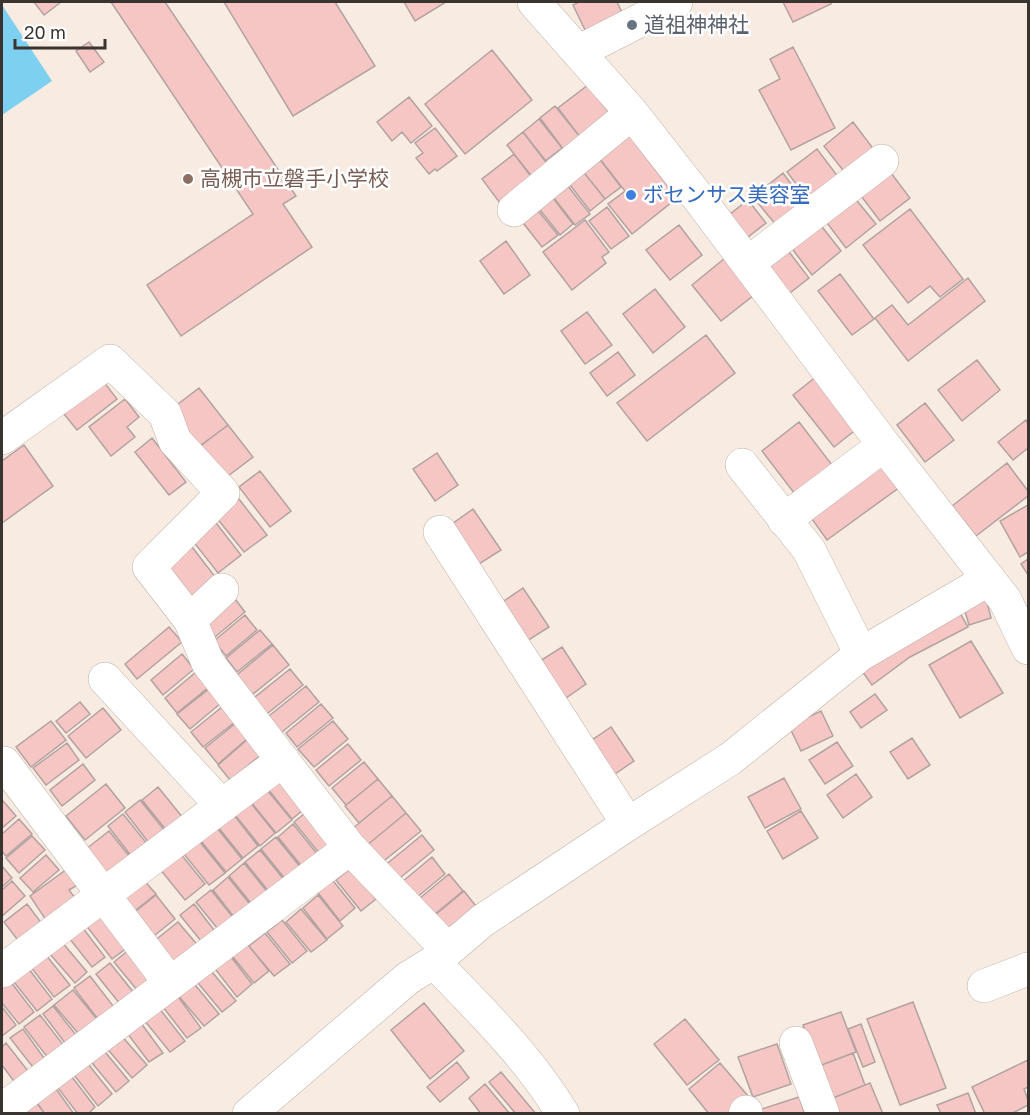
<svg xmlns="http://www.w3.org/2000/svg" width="1030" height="1115" viewBox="0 0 1030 1115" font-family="'Golos Text','Noto Sans JP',sans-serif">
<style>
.water{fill:#7dd0f0}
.building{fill:#f6c6c4;stroke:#b2a2a1;stroke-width:1.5}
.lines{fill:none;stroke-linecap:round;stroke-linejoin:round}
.minor-casing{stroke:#bdb1a7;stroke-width:34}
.minor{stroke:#fff;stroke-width:33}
.worship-dot{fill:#6b7280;stroke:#fff;stroke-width:2}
.education-dot{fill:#8d6e63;stroke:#fff;stroke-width:2}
.shop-dot{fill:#3f7fe0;stroke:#fff;stroke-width:2}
.labels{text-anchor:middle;stroke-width:5;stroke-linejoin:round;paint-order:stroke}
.worship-label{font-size:21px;fill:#5b616d;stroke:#fff;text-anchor:start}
.education-label{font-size:21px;fill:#785e54;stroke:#fff;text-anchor:start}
.shop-label{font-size:21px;fill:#366cbe;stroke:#fff;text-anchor:start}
</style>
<rect width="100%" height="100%" fill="#f8ebe1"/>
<path class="water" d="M2,5L52,81L2,115Z"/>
<path class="building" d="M34,2H61L44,15Z
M111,2H165L296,196L283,204L312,247L181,336L147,285L253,214Z
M224,2H335L375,66L293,116Z
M404,2H446L415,21Z
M579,2H617L625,19L588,36L573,5Z
M783,2H830L831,4L793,22Z
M89,42L104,62L90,72L76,51Z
M793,47L835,128L791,150L759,90L780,79L770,59Z
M492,50L532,100L465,154L425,104Z
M588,85L610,114L580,137L558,108Z
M409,97L432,126L411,143L402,132L392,141L377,122Z
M555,106L580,137L564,150L540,118Z
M539,119L562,148L545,161L523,132Z
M853,122L875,151L846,174L824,146Z
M623,127L677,198L632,234L608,204L625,191L593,150Z
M435,128L457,156L437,171L435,169L429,174L416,158L423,153L415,143Z
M523,132L549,165L533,178L507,145Z
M817,149L839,178L809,201L787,172Z
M514,154L532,178L500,203L482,179Z
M598,157L621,187L605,199L582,170Z
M888,169L910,198L880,221L858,192Z
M582,170L605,199L590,211L567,181Z
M783,173L805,203L776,225L753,197Z
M564,181L590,214L575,225L550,193Z
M550,194L573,224L560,235L536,205Z
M853,196L876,224L846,248L824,219Z
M748,200L766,223L743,241L725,218Z
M535,207L558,235L542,247L520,219Z
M607,207L629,236L611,249L589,221Z
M910,209L963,279L940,297L930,286L908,303L863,245Z
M585,220L609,252L602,257L606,263L572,290L543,252Z
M819,223L841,251L812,275L790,246Z
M679,225L702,255L670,280L646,250Z
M506,241L530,275L504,294L480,261Z
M786,248L809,278L786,296L763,266Z
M725,258L754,295L721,321L692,285Z
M840,274L874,319L852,335L818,291Z
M968,278L985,301L908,361L875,318L892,305L908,325Z
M655,289L685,327L653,353L623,314Z
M587,312L612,345L585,364L561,331Z
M706,335L735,373L647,441L617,403Z
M618,352L635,375L607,396L590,373Z
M977,360L1000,390L962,421L938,390Z
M817,376L858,428L834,447L793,395Z
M100,377L117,399L77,430L60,409Z
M199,388L228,425L197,448L169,411Z
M125,399L139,417L127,427L135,437L111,456L89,427Z
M925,403L954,440L925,462L897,425Z
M1026,420L1028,424V448L1013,460L998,442Z
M799,422L839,474L801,502L762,451Z
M228,425L253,457L224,479L199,447Z
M152,438L186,482L169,495L135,452Z
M24,445L53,486L2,523V461Z
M437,453L458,485L435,501L413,469Z
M879,459L900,487L827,540L807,512Z
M1007,463L1028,491V496L976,536L952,506Z
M260,471L291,511L270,527L239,487Z
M235,494L267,535L244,552L212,512Z
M1028,505V552L1020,557L1000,521Z
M473,509L501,550L479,564L452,524Z
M213,519L241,555L218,573L189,536Z
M189,543L216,578L190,597L163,562Z
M1028,559V575L1021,564Z
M523,588L549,627L527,641L501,603Z
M986,598L991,618L969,625L963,604Z
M235,599L245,612L209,642L198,629Z
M957,608L968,627L910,657L872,685L859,667Z
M245,615L257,630L226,656L214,641Z
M169,627L182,642L137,679L125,664Z
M260,630L272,644L237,672L226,658Z
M971,641L1003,693L960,718L929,665Z
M273,645L289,665L248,698L232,679Z
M562,647L586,684L566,698L540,661Z
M182,654L194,669L163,695L151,680Z
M290,669L303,685L263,717L250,701Z
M196,672L209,687L177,713L165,698Z
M306,686L319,702L277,736L264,720Z
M209,689L221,703L190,729L177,714Z
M875,694L887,710L861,728L850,712Z
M80,702L90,714L66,733L56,721Z
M321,704L333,718L297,747L286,733Z
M222,707L235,722L203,747L191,732Z
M103,708L121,730L86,758L68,736Z
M821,711L833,736L801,751L789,726Z
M51,721L66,740L31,767L16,747Z
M333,721L348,739L314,767L298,749Z
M236,723L248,738L218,764L205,748Z
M611,727L634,761L615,774L592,740Z
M912,738L930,765L908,779L890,752Z
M248,739L261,755L230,780L218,765Z
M837,742L853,766L825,784L809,760Z
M67,743L79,760L46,785L33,768Z
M348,744L361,760L329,786L316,770Z
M364,762L378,779L346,805L332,788Z
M83,764L95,780L62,806L50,790Z
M856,774L872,797L843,818L827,795Z
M283,775L308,806L292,819L267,788Z
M784,778L801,809L765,828L748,797Z
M378,779L392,796L359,823L345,806Z
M106,784L125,808L85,840L66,816Z
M158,787L183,818L167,831L142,800Z
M267,790L292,820L276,833L251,802Z
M392,796L406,813L366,846L352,829Z
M140,800L165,831L149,843L125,812Z
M3,801L16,816L2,828V802Z
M250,802L275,833L260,846L235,815Z
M309,810L334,841L319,853L294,822Z
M801,811L818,838L783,859L767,831Z
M406,813L421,831L380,864L366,846Z
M123,814L148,845L132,857L108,826Z
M234,815L258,846L243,858L218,827Z
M19,819L32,834L6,856L2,851V834Z
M293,824L318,855L303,868L278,837Z
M217,828L242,859L226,872L201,841Z
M109,831L130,857L107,875L86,849Z
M422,835L434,850L395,882L383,867Z
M32,836L45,850L19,873L6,858Z
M276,837L301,868L286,880L261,849Z
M200,842L225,873L209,885L184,854Z
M260,850L285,881L270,893L245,862Z
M180,853L205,884L185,900L160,869Z
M46,855L59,870L33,892L20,878Z
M432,857L445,874L410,903L396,887Z
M244,863L269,894L254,907L229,876Z
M2,866L12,878L2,887Z
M351,868L376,899L361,911L336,880Z
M67,869L79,884L69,890L78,902L48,923L30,896Z
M449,874L463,891L434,915L420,898Z
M141,877L156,894L131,914L117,896Z
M228,877L253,908L237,921L213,890Z
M330,877L355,908L340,921L315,889Z
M12,881L25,896L2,916V890Z
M211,890L236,921L221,933L196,902Z
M464,891L479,910L449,935L434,916Z
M156,895L175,919L150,939L131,915Z
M318,895L343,926L327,939L303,908Z
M27,904L46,929L23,947L4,922Z
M194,904L214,930L201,941L180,915Z
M301,909L327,940L311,952L286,922Z
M101,912L128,947L112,959L85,924Z
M282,920L307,951L292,963L267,932Z
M178,922L200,948L174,969L153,942Z
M79,923L105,957L92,967L66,934Z
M265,933L290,964L274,976L249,946Z
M56,935L87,972L75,983L43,946Z
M244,940L269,971L254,983L229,952Z
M130,949L157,984L142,996L114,962Z
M42,950L70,985L54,997L27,962Z
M228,953L252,984L237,997L212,965Z
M110,963L134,993L120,1004L96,974Z
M25,964L52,999L37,1011L10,977Z
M208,967L236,1001L222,1012L194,978Z
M90,976L117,1011L101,1023L74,988Z
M7,977L34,1012L19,1024L2,1003V982Z
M191,980L219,1014L204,1026L176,993Z
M171,987L201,1028L187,1038L156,998Z
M73,990L101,1024L83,1039L54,1005Z
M913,1002L946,1088L900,1105L867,1019Z
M155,1003L185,1041L170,1052L140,1015Z
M424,1003L464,1051L430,1079L391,1030Z
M53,1006L80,1040L69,1048L43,1014Z
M2,1007L16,1025L2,1036Z
M841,1012L856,1052L819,1066L803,1025Z
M40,1015L68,1051L52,1063L24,1027Z
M138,1019L163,1053L149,1062L124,1029Z
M685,1019L719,1060L687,1085L654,1044Z
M861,1024L875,1062L863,1067L848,1029Z
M23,1029L47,1062L36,1071L10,1038Z
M119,1033L147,1065L132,1078L105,1046Z
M6,1043L32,1076L18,1087L2,1065V1047Z
M777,1044L791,1084L753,1097L738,1057Z
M101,1047L129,1081L116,1092L88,1058Z
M853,1053L865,1085L833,1098L819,1066Z
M85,1060L112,1094L98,1106L71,1071Z
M1028,1060V1087L1024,1089L1028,1100V1105L1011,1114H985L972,1087Z
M457,1062L469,1078L440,1102L427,1087Z
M720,1063L748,1096L727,1114H709L689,1089Z
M501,1072L536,1114H516L489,1082Z
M69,1073L95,1107L88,1114H78L55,1084Z
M870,1083L883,1114H840L833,1098Z
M485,1084L510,1114H481L469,1098Z
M54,1086L74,1114H45L35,1100Z
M968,1093L976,1114H941L937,1105Z
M799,1097L805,1114H760L759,1110Z
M36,1102L45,1114H21Z"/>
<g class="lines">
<defs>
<path id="minor" d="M534,2L632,113L700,200L884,445L1005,600L1028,648
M578,52L676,2
M514,210L632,113
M748,263L882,161
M2,438L110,361L165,414L175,441L223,493L149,567L190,620L208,663L350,848L448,950
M742,465L809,550L861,654
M784,520L884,445
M440,532L628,824
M190,620L222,590
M105,679L222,806
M4,763L170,983
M434,962C480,1010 528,1056 563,1114
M2,971L283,760
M984,986L1028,969
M796,1043L823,1114
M2,1110L350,848
M249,1114L408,978L434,962L482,921L628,824L730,759L861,654L989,579
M745,1114L746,1112"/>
</defs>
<use href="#minor" class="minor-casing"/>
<use href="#minor" class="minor"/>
</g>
<circle class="worship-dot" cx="632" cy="25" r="6"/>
<circle class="education-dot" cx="188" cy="179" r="6"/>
<circle class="shop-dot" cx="631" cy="195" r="6"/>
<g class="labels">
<g class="worship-label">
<text x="644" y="32">道祖神神社</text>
</g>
<g class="education-label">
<text x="200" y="186">高槻市立磐手小学校</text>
</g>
<g class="shop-label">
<text x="643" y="202">ボセンサス美容室</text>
</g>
</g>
<rect width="1030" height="1115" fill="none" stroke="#393430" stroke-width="6"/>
<path d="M15 39v9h90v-9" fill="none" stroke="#393430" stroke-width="3"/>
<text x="24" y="39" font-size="18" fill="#393430" stroke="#ffffff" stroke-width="4.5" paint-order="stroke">20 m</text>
</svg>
